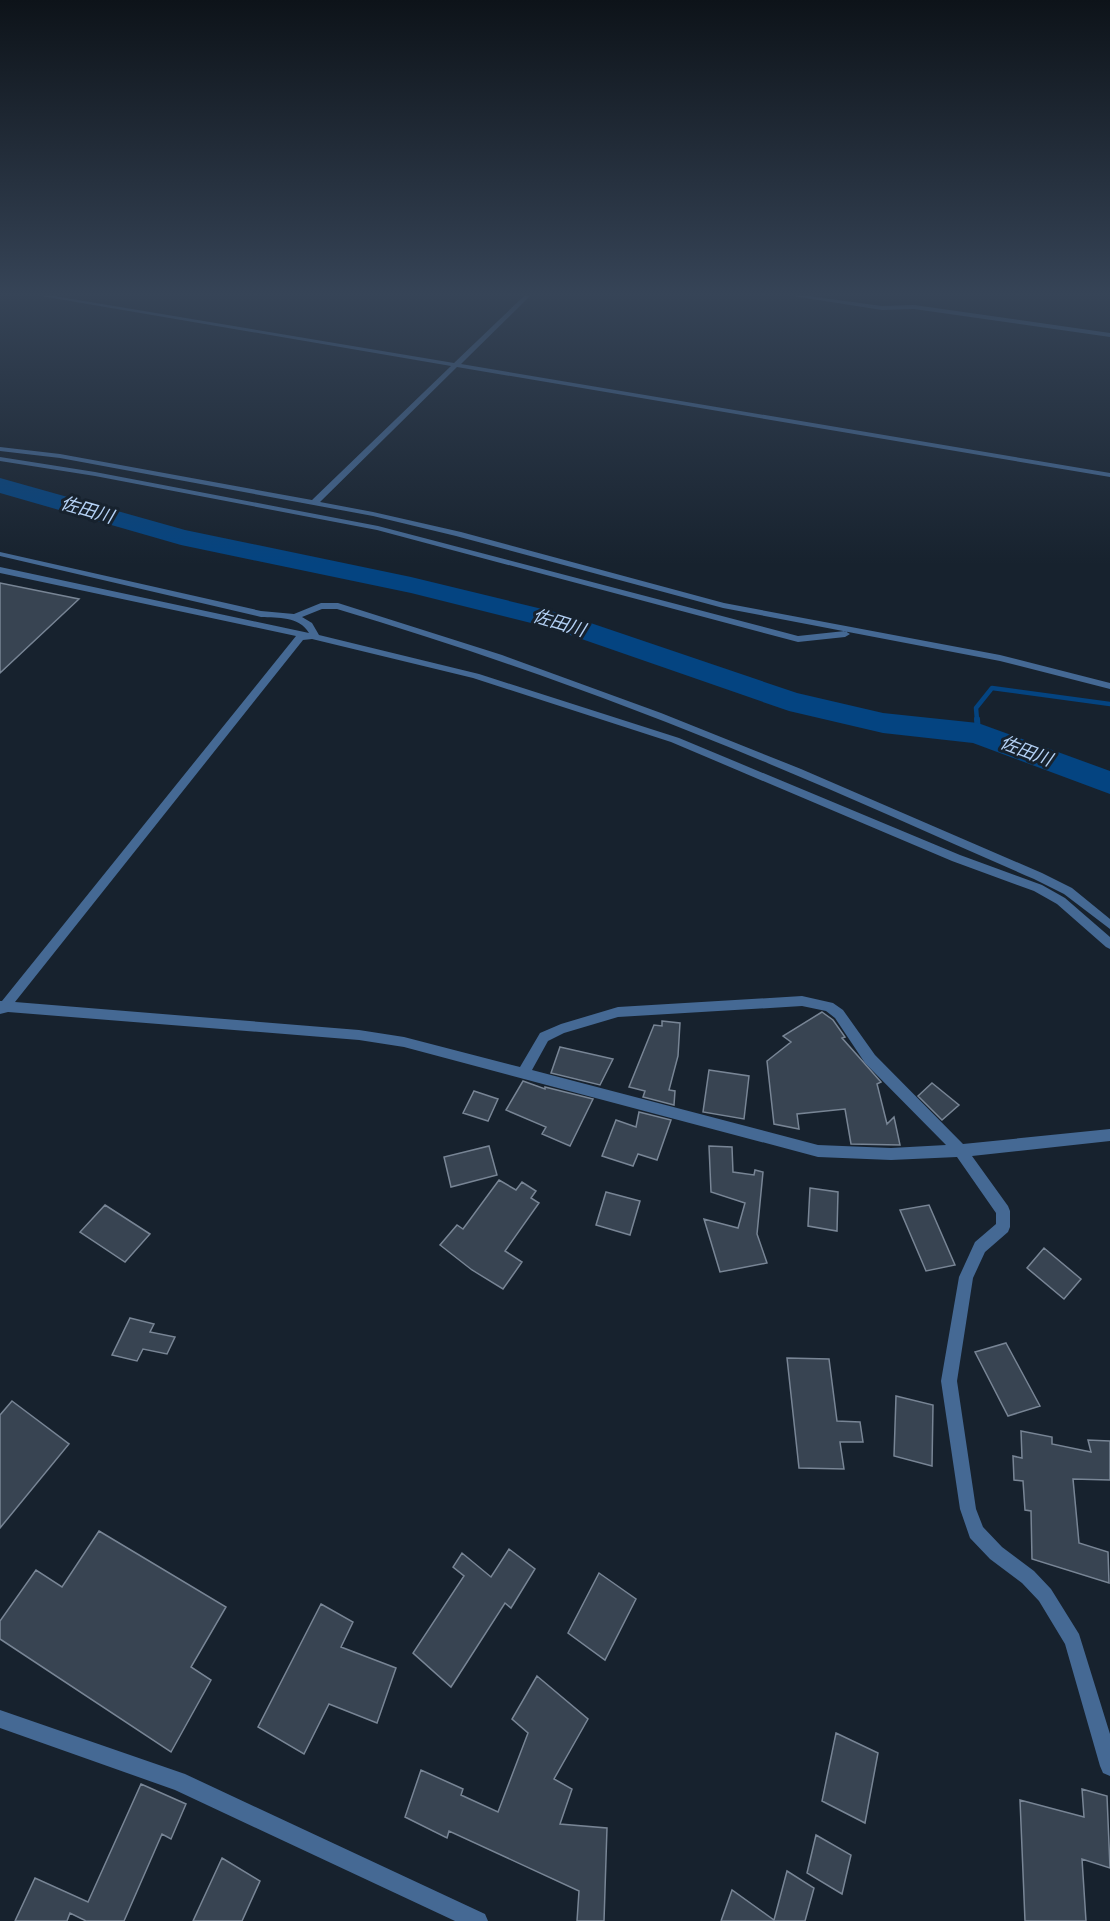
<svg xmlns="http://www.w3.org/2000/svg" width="1110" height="1921" viewBox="0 0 1110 1921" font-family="'Alegreya Sans','Noto Sans JP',sans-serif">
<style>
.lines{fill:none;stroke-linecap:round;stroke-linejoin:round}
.stream-far1{stroke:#044481;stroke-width:4.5}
.stream{stroke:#044481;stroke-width:6}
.river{fill:#044481;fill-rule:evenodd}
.building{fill:#384452;stroke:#788595;stroke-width:1.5}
.minor{fill:#456994;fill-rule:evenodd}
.labels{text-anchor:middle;stroke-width:6;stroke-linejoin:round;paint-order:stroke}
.far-water-label{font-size:18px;font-style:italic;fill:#b4d1f5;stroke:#17222e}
</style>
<rect width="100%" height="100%" fill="#17222e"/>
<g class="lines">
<path class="stream-far1" d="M977,720L976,708L992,688L1110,704"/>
<path class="stream" d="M977,719L978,733"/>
<path class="river" d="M0,478L185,530L411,577L567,615L797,693L883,713L978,723L1110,771V794L973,743L883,733L789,711L547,627L411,593L181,545L0,493Z"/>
</g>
<path class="building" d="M0,583L79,599L0,673Z
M822,1012L833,1020L845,1037L842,1038L881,1082L877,1084L887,1124L894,1117L900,1145L851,1144L845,1109L797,1114L799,1129L774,1124L767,1061L791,1042L783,1036Z
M662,1021L680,1023L678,1056L669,1090L675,1091L674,1105L643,1097L645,1091L629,1087L654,1025L662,1026Z
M560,1047L613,1059L600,1085L551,1073Z
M709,1070L749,1076L744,1119L703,1112Z
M523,1081L545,1089V1087L593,1099L570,1146L542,1134L546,1127L506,1110Z
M932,1083L959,1105L942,1120L918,1096Z
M474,1091L498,1099L488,1121L463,1113Z
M639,1112L671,1120L657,1160L638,1154L633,1166L602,1156L616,1120L636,1127Z
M489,1146L497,1175L451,1187L444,1157Z
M709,1146L732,1147L733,1172L754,1175L755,1170L763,1172L757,1234L767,1263L720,1272L704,1219L738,1228L745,1203L711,1192Z
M499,1180L516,1190L522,1182L536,1191L531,1198L539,1203L505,1251L522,1262L503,1289L472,1270L440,1245L457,1225L463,1229Z
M810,1188L838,1192L837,1231L808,1226Z
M606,1192L640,1201L630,1235L596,1225Z
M105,1205L150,1234L125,1262L80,1232Z
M929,1205L955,1265L926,1271L900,1210Z
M1044,1248L1081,1279L1064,1299L1027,1268Z
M130,1318L154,1324L150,1332L175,1337L167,1354L143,1349L137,1361L112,1355Z
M1006,1343L1040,1406L1008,1416L975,1352Z
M787,1358L829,1359L837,1421L860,1422L863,1442H840L844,1469L799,1468Z
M896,1396L933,1405L932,1466L894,1456Z
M12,1401L69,1444L0,1528V1415Z
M1021,1431L1052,1437V1444L1091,1452L1088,1440L1110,1441V1480L1073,1479L1079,1543L1108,1552L1109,1583L1032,1559L1031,1511L1025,1510L1023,1481L1014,1480L1013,1456L1022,1458Z
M99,1531L226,1607L191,1667L211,1680L171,1752L0,1639V1621L36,1570L62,1587Z
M509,1549L535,1569L511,1608L505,1603L451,1687L413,1653L464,1576L453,1567L462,1553L491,1577Z
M599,1573L636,1599L605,1660L568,1633Z
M321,1604L353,1622L341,1647L396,1668L377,1723L329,1704L304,1754L258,1727Z
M537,1676L588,1719L554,1779L572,1789L560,1824L607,1828L604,1921H577L579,1891L449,1831L447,1838L405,1817L421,1770L463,1789L461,1795L498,1812L528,1733L512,1719Z
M836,1733L878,1753L865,1823L822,1801Z
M141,1784L186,1804L171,1839L162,1834L124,1921H86L70,1913L67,1921H15L35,1878L88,1902Z
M1082,1789L1107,1796L1110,1868L1082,1859L1086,1921H1025L1020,1800L1084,1817Z
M816,1835L851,1855L842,1894L807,1873Z
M222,1858L260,1881L242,1921H193Z
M787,1871L814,1888L805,1921H721L732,1890L774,1920Z"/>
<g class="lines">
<path class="minor" d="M41,296H54L454,363L524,296H530L461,364L1110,473V477L457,367L320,502L373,512L461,532L724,603L1000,655L1110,683V689L1000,661L723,608L456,536L373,516L60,458L0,451V447L60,454L312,500L451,366Z
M793,296H808L882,306L914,305L1110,333V337L914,309L882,310Z
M0,457L95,472L378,526L798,636L845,631L850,634L845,637L798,642L377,530L95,476L0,461Z
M0,552L261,611L294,614L321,603H338L502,655L661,713L801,769L1042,873L1072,888L1110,919V929L1064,894L1034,879C942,839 852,798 760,760C621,702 481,652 337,609H322L302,617L312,623L319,635L479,674L679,738L960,855L1042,885L1065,898L1110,937V949L1106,947L1057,904L1034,891L952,861L671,742L473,678L312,639L303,640L15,1002L359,1030L404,1037L520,1067L540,1033L561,1024L618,1007L802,996L833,1003L843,1010L875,1055L963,1144L1110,1129V1141L972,1156L1008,1206L1010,1211V1227L1008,1232L985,1252L973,1278L957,1381L976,1509L983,1527L1002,1547L1034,1571L1051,1589L1079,1634L1110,1734V1776L1103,1773L1100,1766L1065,1644L1039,1601L1022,1583L990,1559L970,1538L960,1509L941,1381L959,1277L975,1242L996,1224V1213L957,1157L891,1160L818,1157L404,1047L359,1040L8,1012L0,1014V1001H2L296,636L0,573V567L309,633C299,616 278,618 261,617L0,556ZM802,1006L826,1011L835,1018L865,1063L946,1145L891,1148L818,1145L532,1070L548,1041L564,1033L618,1017Z
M0,1710L185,1774L485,1914L488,1921H455L175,1790L0,1728Z"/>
</g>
<linearGradient id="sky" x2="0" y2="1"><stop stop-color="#0d1319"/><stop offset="0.52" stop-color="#364457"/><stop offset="1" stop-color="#364457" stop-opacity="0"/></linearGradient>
<rect width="1110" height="565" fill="url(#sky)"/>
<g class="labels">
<g class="far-water-label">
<text transform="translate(87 510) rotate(16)" y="6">佐田川</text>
<text transform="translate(559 623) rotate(17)" y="6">佐田川</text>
<text transform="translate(1026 751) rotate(21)" y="6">佐田川</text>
</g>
</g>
</svg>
